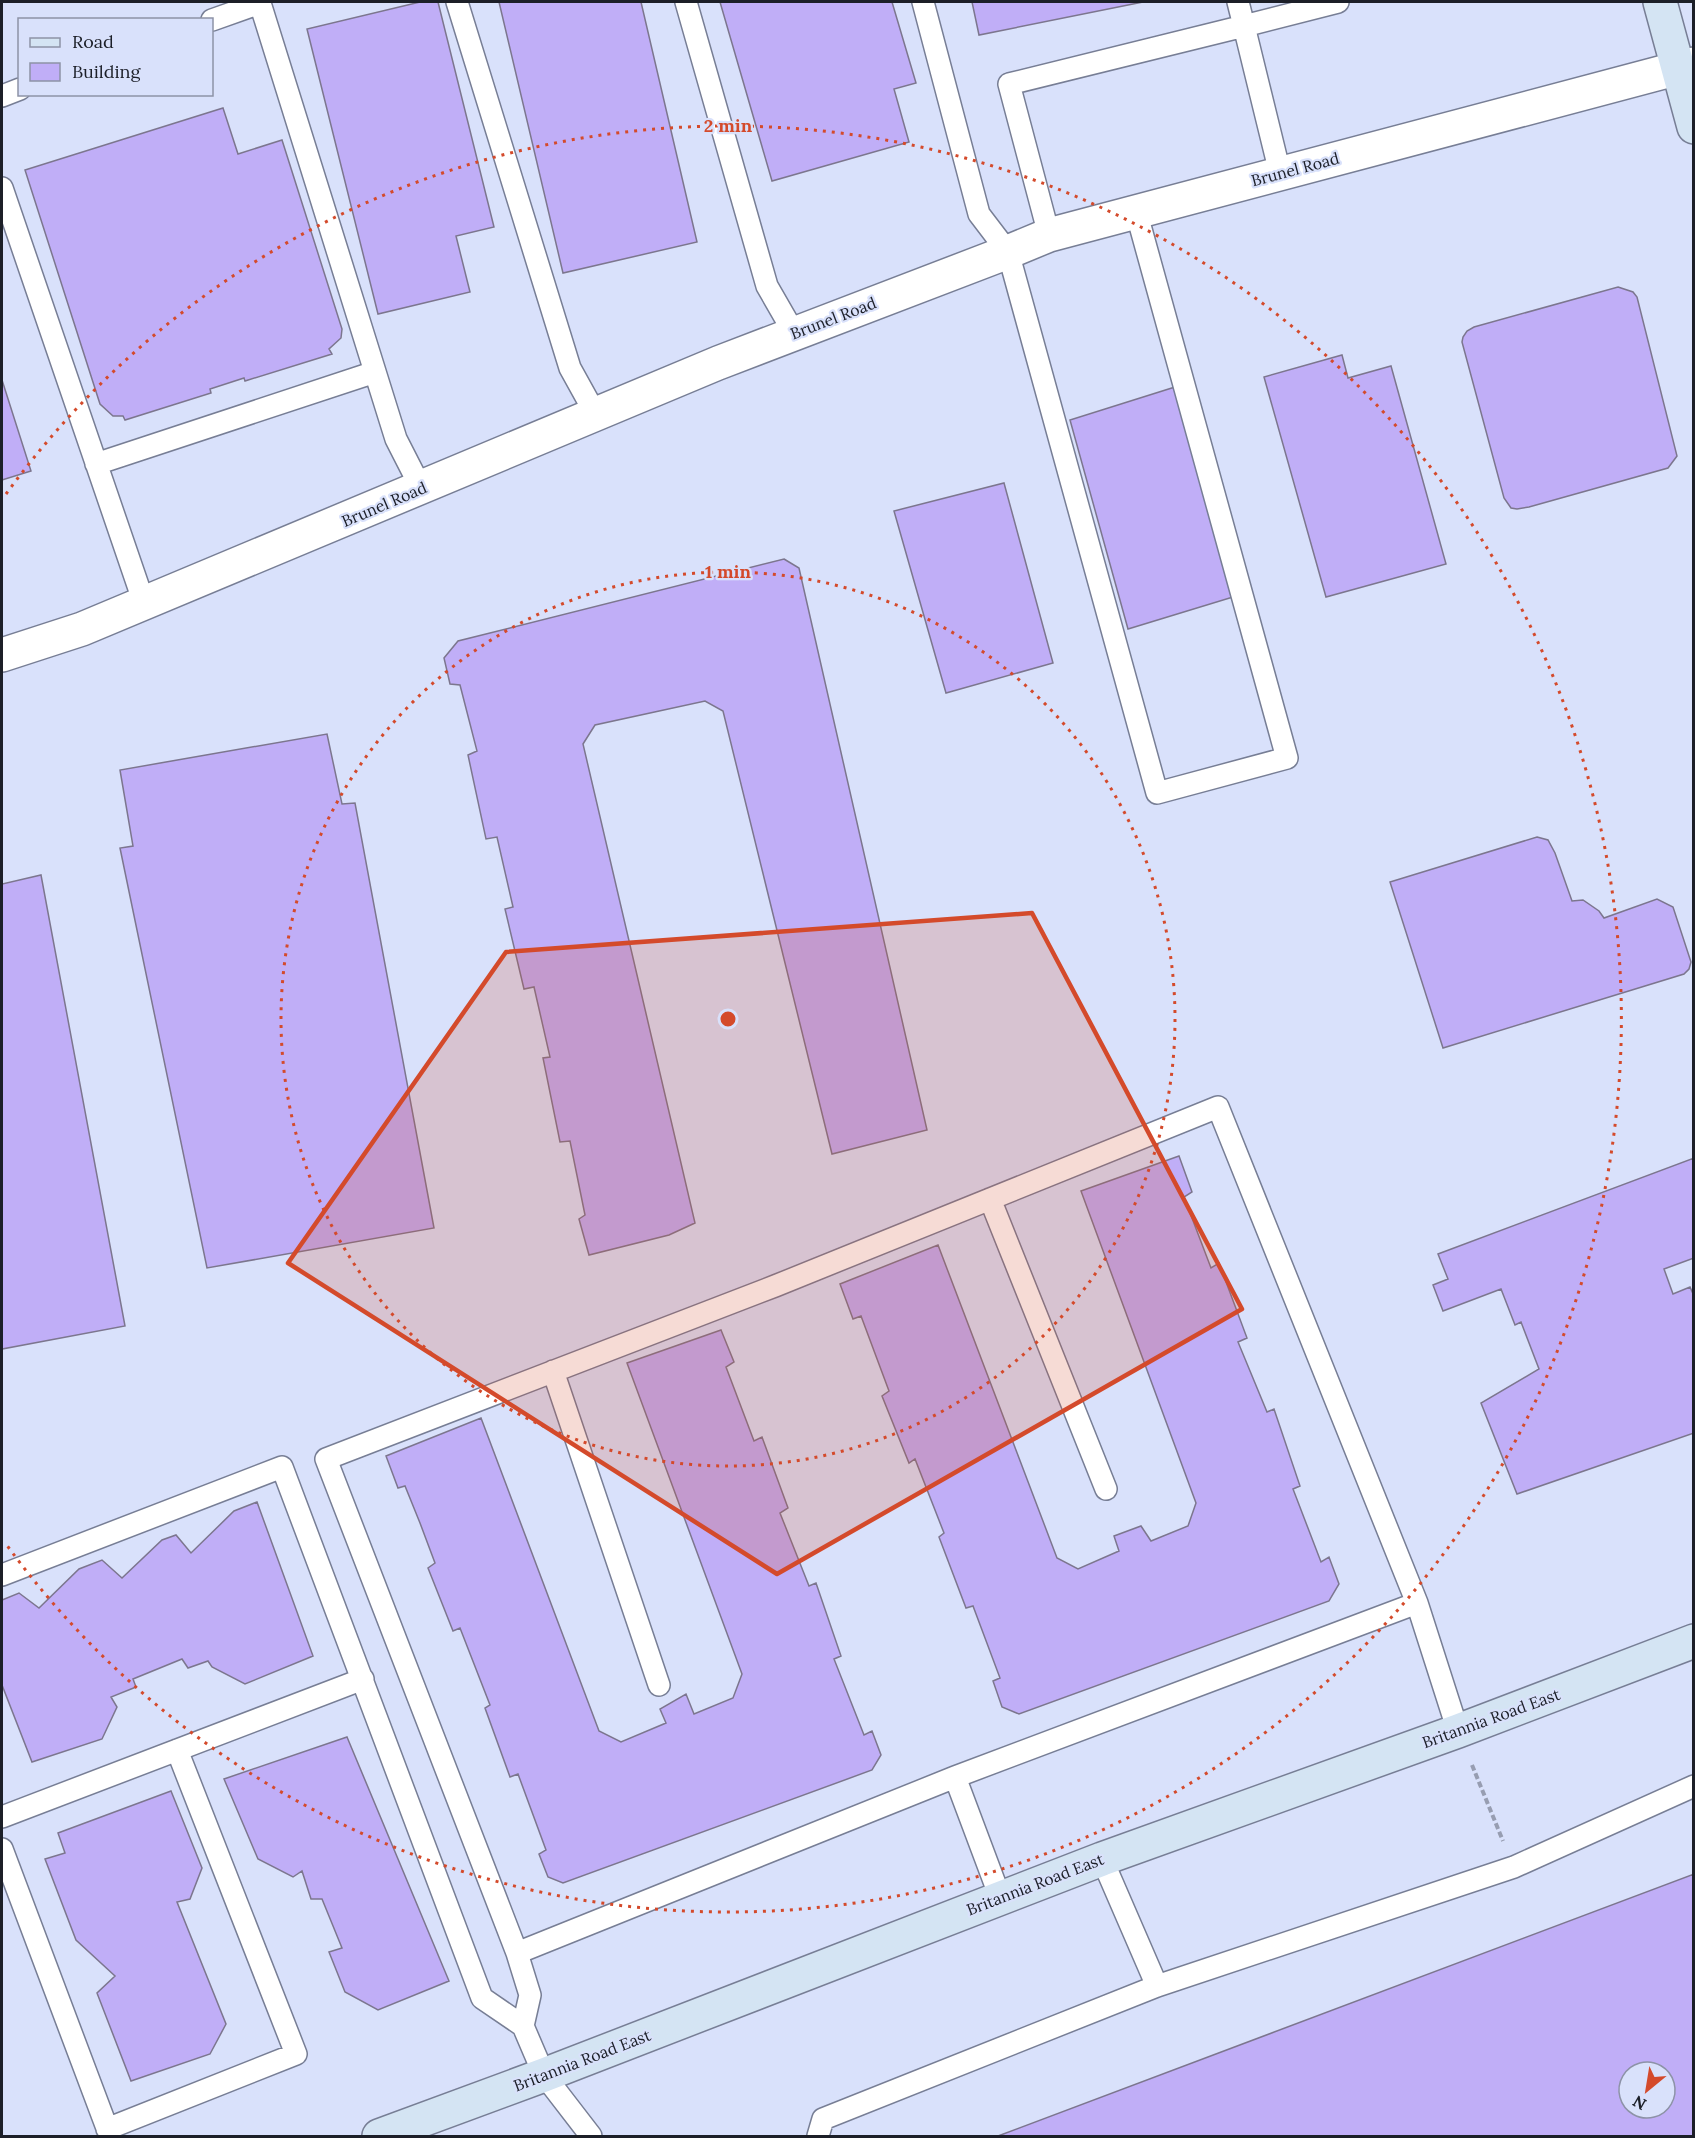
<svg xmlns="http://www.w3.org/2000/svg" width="1695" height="2138" viewBox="0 0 1695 2138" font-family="Lora,serif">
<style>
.building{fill:#c0aef7;stroke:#7c768e;stroke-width:1.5;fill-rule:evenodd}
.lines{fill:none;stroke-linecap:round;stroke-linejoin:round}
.lane-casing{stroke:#777e95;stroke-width:24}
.street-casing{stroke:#777e95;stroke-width:36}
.secondary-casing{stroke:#777e95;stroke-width:36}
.path{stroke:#979db1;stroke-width:4;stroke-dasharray:6 3;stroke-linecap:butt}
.lane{stroke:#fff;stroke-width:21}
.street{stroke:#fff;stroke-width:33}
.secondary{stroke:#d4e4f3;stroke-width:33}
.marked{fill:#d44a2b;fill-opacity:0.2;stroke:#d44a2b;stroke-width:4.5;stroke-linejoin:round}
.ring{fill:none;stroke:#d44a2b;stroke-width:3;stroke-dasharray:3 6}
.labels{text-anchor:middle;stroke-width:4.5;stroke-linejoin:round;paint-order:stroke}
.street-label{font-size:16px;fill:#1c1f28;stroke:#d9e1fb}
.centre{fill:#d44a2b;stroke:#d9e1fb;stroke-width:3}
.ring-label{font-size:18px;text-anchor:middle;font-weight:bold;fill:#d44a2b;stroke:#d9e1fb;stroke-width:4.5;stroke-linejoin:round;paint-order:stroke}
</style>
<rect width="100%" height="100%" fill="#d9e1fb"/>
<path class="building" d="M420,2H438L494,227L456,236L470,292L378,314L307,29Z
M499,2H641L697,242L563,273Z
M720,2H892L916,83L894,89L909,142L772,181Z
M972,2H1143L979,35Z
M223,108L238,154L282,140L342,329L341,338L329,349L332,354L245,381L244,378L210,389L211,393L125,420L123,416H113L100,404L25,170Z
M1618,287L1633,292L1637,297L1677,456L1668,468L1529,507L1517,509L1511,508L1504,498L1462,342L1463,337L1467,331L1474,327Z
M1342,355L1348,378L1391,366L1446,564L1326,597L1264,377Z
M2,380L31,471L2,480Z
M1175,387L1233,597L1128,629L1070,420Z
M1004,483L1053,663L946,693L894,511Z
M784,559L799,568L927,1130L832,1154L723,711L705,701L595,725L583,744L695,1223L669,1235L589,1255L579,1219L585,1215L570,1141L560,1142L543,1058L550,1057L534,987L524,989L505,909L513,907L497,837L486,839L468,755L477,751L460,685L450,684L444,658L458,641Z
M327,734L342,804L355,803L434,1228L207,1268L120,848L133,846L120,770Z
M1537,837L1548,840L1555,853L1572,901L1583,900L1599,911L1604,918L1657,899L1673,907L1691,962L1689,969L1684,974L1443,1048L1390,882Z
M41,875L125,1326L2,1349V884Z
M1179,1156L1192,1192L1184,1197L1211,1268L1219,1263L1247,1338L1238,1342L1267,1412L1274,1409L1300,1486L1293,1489L1321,1562L1329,1557L1339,1584L1329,1601L1019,1714L1002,1707L993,1681L1000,1678L973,1606L966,1608L939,1537L944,1533L915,1459L909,1463L882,1396L889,1391L861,1316L853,1319L840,1284L938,1245L1057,1558L1078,1569L1119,1551L1114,1536L1141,1526L1151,1541L1188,1526L1196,1503L1081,1191Z
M1694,1158V1258L1664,1269L1673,1294L1690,1287L1694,1296V1433L1517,1494L1481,1403L1539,1369L1521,1322L1515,1325L1501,1289L1443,1311L1433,1285L1448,1279L1438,1254Z
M721,1330L734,1362L726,1367L754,1441L762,1437L788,1508L780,1513L809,1586L816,1583L841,1656L834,1659L864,1735L872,1731L881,1755L872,1770L563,1883L548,1877L539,1854L546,1850L518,1774L510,1777L485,1708L490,1705L460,1628L453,1631L428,1568L435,1563L420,1523L405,1486L398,1488L386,1456L481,1418L599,1731L621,1742L666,1723L660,1709L686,1694L694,1714L733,1698L742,1674L627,1363Z
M257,1502L313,1656L245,1684L212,1667L208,1661L188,1668L182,1659L133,1679L136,1687L111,1697L117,1707L102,1739L32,1762L2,1685V1600L19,1593L39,1608L79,1569L102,1560L122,1578L162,1540L176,1535L191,1553L234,1511Z
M347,1737L449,1981L378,2010L345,1992L329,1952L342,1948L322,1899H311L302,1871L293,1877L258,1859L224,1779Z
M171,1791L202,1868L190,1899L177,1902L226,2024L210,2054L131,2081L97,1993L115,1976L76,1940L45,1859L65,1853L58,1833Z
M1694,1874V2136H998ZM1629,2072H1665V2108H1629Z"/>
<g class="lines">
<defs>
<path id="lane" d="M457,2L570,368L596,415
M686,2L767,286L794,333
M923,2L979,214L1008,252L1157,793L1287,758L1136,211
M212,20L260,3L396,439L421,488
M2,96L20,89
M1280,173L1244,26L1338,2
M2,188L144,603
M1049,235L1009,84L1244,26L1238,2
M96,464L375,372
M990,1199L1106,1489
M553,1371L659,1685
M2,1575L282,1467L482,1998L523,2026
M1417,1603L1458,1731
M955,1777L1000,1897
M2,1817L363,1679
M2,1849L110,2136
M1102,1859L1157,1986
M517,1953L955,1777L1417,1603L1218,1107L775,1286L326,1459L517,1953L530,1995L523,2026L544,2075L591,2136
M107,2129L296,2054L177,1750
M818,2136L823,2119L1157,1986L1514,1867L1694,1786"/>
<path id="street" d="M2,655L82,629L718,363L1008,252L1049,235L1694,64"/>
<path id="secondary" d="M1660,2L1694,127
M379,2136L544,2075L1102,1859L1458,1731L1694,1641"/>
</defs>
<use href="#lane" class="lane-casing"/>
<use href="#street" class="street-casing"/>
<use href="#secondary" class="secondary-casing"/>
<path class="path" d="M1472,1765L1503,1841"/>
<use href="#lane" class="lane"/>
<use href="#street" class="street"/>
<use href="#secondary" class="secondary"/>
</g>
<path class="marked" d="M1032,913L1242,1309L777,1574L288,1263L506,952Z"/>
<g class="ring">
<circle cx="728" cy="1019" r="447"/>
<path d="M6 494A893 893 0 1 1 6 1544"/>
</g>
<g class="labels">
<g class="street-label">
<text transform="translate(1295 169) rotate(-15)" y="6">Brunel Road</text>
<text transform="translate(833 318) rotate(-21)" y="6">Brunel Road</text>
<text transform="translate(384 504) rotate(-23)" y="6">Brunel Road</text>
<text transform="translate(1491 1718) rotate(-20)" y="6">Britannia Road East</text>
<text transform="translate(1035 1884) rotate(-21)" y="6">Britannia Road East</text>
<text transform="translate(582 2060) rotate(-21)" y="6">Britannia Road East</text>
</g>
</g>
<circle cx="728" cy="1019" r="9" class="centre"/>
<g class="ring-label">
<text x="728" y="132">2 min</text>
<text x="728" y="578">1 min</text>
</g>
<rect width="1695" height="2138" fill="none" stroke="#1c1f28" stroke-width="6"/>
<rect x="18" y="18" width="195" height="78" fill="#d9e1fb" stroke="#8d93a7" stroke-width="1.5"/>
<rect x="30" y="38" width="30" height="9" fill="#d4e4f3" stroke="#8d93a7" stroke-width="1.5"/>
<text x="72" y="48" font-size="18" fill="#1c1f28">Road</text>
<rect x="30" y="63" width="30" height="18" fill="#c0aef7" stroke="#8d93a7" stroke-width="1.5"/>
<text x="72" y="78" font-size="18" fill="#1c1f28">Building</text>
<g transform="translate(1647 2090) rotate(210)"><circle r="28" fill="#d9e1fb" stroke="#8d93a7" stroke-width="1.5"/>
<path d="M0-4.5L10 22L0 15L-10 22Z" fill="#d44a2b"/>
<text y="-9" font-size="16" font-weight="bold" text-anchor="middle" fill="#1c1f28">N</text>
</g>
</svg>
